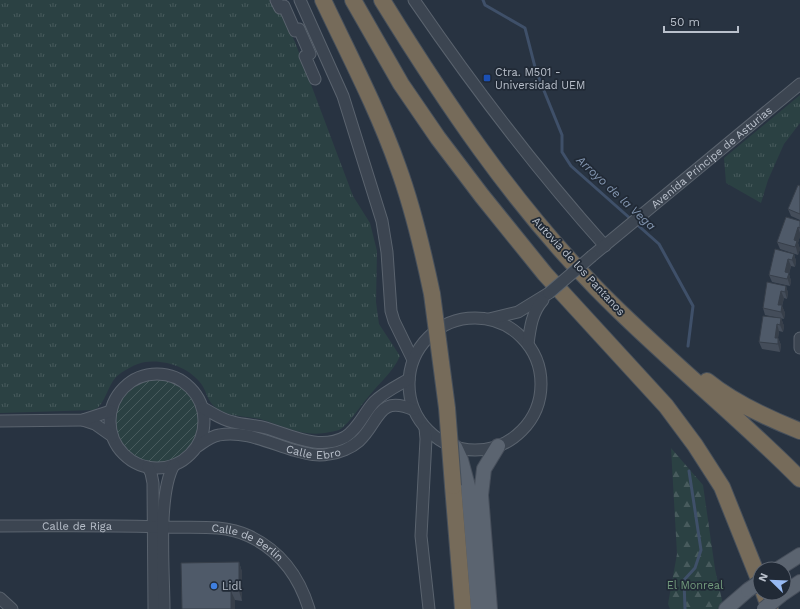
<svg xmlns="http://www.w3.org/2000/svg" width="800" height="609" viewBox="0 0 800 609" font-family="'Work Sans',sans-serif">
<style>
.grass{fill:url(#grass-tufts)}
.forest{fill:url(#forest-firs)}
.garden{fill:url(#garden-furrows)}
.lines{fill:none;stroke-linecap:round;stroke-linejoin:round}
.stream{stroke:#3f5069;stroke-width:3}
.minor-casing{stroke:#5a636e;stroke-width:13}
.major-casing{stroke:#464e5a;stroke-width:16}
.highway-casing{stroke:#47505b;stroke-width:18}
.minor{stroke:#3c4551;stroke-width:11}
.major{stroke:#5b6470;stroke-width:14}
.highway{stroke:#766b5a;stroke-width:16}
.minor-bridge-casing{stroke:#5a636e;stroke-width:13;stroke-linecap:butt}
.major-bridge-casing{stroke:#464e5a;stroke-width:16;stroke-linecap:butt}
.highway-bridge-casing{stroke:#47505b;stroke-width:18;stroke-linecap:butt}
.minor-bridge{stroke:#3c4551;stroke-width:11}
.major-bridge{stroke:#5b6470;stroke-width:14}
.highway-bridge{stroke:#766b5a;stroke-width:16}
.wall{fill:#444d5a}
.shaded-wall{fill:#373f4a}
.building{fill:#4f5a69;stroke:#373f4a}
.transit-dot{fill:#1a4fb4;stroke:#212a36;stroke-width:1.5}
.shop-dot{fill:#3f7fe0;stroke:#212a36;stroke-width:1.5}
.labels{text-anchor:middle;stroke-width:3.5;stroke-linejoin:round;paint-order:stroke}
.poi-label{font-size:11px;fill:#b9c0cb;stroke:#212a36;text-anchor:start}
.street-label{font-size:11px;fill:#b9c0cb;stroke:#212a36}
.park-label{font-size:11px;fill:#729a7c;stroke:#212a36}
.water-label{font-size:12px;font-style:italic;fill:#8396b0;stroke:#212a36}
</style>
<defs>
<pattern id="grass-tufts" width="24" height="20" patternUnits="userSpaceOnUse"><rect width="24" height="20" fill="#2b4143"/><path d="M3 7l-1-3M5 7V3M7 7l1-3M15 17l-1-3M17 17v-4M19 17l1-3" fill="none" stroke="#485b5d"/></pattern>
<pattern id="forest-firs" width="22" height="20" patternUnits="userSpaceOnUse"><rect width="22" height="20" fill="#2b4143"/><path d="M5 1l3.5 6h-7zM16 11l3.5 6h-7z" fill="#485b5d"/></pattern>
<pattern id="garden-furrows" width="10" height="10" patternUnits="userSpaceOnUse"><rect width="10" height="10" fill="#2b4143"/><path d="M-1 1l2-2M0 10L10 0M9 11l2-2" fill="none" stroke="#485b5d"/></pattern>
</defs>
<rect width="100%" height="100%" fill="#283341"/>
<path class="grass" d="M0,0H275L295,42L353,196L370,223L377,251L376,302L379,324L400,356C393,372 380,382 369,396C361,405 350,422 342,428C339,431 334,431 330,432C303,438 285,426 260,419C245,416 225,417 214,406C208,401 206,391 202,385C191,368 165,359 145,362C137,363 122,371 116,377C107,387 106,402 95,410L0,413Z
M800,95V123L784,144L768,180L761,203L726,183L724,158Z"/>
<path class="forest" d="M671,448L703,485L715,569L724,609H670L668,604L677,554Z"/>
<path class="garden" d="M115 421a42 42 0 1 1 84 0a42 42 0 1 1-84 0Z"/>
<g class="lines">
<path class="stream" d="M483,0L485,5L525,28L536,71L562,135V152L571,166L659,244L693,306L688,346
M685,609L684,580L695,568L701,550L689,471"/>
<defs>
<g id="minor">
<path d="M276,0L280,8L284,6L295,31L299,29L310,54L305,56L315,79"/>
<path d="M300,0L343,96L382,221L387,252L391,311L394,321L413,360"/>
<path d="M414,0C473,86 535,168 605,246"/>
<path id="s1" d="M592,256L800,84"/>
<circle cx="475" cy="384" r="66"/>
<path d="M489,319L518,312L549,293"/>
<path d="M800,338V348"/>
<path d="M528,344C530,328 532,312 543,300"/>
<circle cx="157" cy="421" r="47"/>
<path d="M203,408C213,413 222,420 233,422C244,425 255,425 266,428C291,435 319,451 345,437C358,429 364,413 374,402C384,392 397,386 409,379"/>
<path d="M83,420L95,424L112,436"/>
<path d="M0,421L83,420L111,411"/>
<path d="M425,428L426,439L421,536L429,609"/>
<path id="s2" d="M198,446C204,442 211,436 219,435C243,430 270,443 293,450C305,453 316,457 329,454C339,453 351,448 359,441C380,422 377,394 414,410"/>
<path d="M148,467L151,473L153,483L154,609"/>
<path id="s3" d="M0,526C55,526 110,525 165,527C193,528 223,524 249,536C281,551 299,576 309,609"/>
<path d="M0,598L12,609"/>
<path d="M164,609C164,573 157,494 174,465"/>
</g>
<path id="major" d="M455,447L461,460L468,486L478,609
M778,569L800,555
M781,595L800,582
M490,609L481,495L484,469L498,446
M726,609L748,590"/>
<path id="highway" d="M323,0C349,55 378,110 398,167C413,208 423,251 432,294
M353,0L401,84L438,138L482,196L545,274L666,406L695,445L722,487L760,582
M382,0C445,102 512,202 596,288C661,355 735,413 800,479
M707,381C734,403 767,418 800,431
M453,486L463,609
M764,593L770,609"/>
</defs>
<use href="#minor" class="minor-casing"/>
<use href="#major" class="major-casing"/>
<use href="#highway" class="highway-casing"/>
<use href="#minor" class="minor"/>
<use href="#major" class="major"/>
<use href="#highway" class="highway"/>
<defs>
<path id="minor-bridge" d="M549,293L592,256"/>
<path id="major-bridge" d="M748,590L760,582
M764,609L781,595"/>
<path id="highway-bridge" d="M432,294L447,408L453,486"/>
</defs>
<use href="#minor-bridge" class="minor-bridge-casing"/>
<use href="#major-bridge" class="major-bridge-casing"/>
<use href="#highway-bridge" class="highway-bridge-casing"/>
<use href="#minor-bridge" class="minor-bridge"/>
<use href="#major-bridge" class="major-bridge"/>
<use href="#highway-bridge" class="highway-bridge"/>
</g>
<path class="wall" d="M800,186V220L791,216L788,209Z
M800,221V236L798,243L800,249L798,255L780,249L777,242Z
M794,254L796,261L795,267L791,266L789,274L791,281L790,286L772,282L769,275Z
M786,286L788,293L787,299L784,298L782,306L785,313L784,319L765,315L763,308Z
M781,318L784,326L783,332L779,331L778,338L781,345L780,352L762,349L759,342Z
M239,562L242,572V601L235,600V609H182Z"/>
<path class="shaded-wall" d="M798,227L800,233V236L798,243L800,249L798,255L794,240Z
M794,254L796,261L795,267L792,260Z
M788,259L791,266L789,274L791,281L790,286L785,272Z
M786,286L788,293L787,299L785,292Z
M781,291L784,298L782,306L785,313L784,319L778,305Z
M781,318L784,326L783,332L780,325Z
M777,324L779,331L777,345L775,338Z
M778,338L781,345L780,352L778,344Z
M239,562L242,572V601L239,591Z
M231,591L235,600V609H231Z"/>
<path class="building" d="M798,185L800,186V214L788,209Z
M786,217L800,221V228L798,227L794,240L797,241L795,247L777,242Z
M775,249L794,254L792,260L788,259L785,272L789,273L787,279L769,275Z
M767,282L786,286L785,292L781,291L778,305H782L781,312L763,308Z
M763,316L781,318L780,325L777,324L775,338H778V344L759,342Z
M239,562V591H231V609H182L181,563Z"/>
<rect class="transit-dot" x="483" y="74" width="8" height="8" rx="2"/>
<circle class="shop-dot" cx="214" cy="586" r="4"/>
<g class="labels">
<g class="poi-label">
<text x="495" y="76">Ctra. M501 -<tspan x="495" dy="13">Universidad UEM</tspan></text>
<text x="222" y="590">Lidl</text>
</g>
<g class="street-label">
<text dy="4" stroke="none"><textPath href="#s1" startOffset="155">Avenida Príncipe de Asturias</textPath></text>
<text transform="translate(579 266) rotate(47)" y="4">Autovía de los Pantanos</text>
<text dy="4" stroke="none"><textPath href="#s2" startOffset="121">Calle Ebro</textPath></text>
<text dy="4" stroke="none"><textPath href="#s3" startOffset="77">Calle de Riga</textPath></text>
<text dy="4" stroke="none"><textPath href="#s3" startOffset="251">Calle de Berlín</textPath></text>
</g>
<g class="park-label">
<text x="695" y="589">El Monreal</text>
</g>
<g class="water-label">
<text transform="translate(616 193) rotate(43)" y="4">Arroyo de la Vega</text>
</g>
</g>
<g transform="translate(772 581) rotate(293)"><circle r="19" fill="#212a36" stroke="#5e6672"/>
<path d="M0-3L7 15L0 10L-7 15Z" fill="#97baf2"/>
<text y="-6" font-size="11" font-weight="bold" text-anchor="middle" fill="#b9c0cb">N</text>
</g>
<path d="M664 26v6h74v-6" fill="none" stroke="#b9c0cb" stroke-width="2"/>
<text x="670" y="26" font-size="12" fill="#b9c0cb" stroke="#212a36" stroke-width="3" paint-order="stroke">50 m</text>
</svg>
